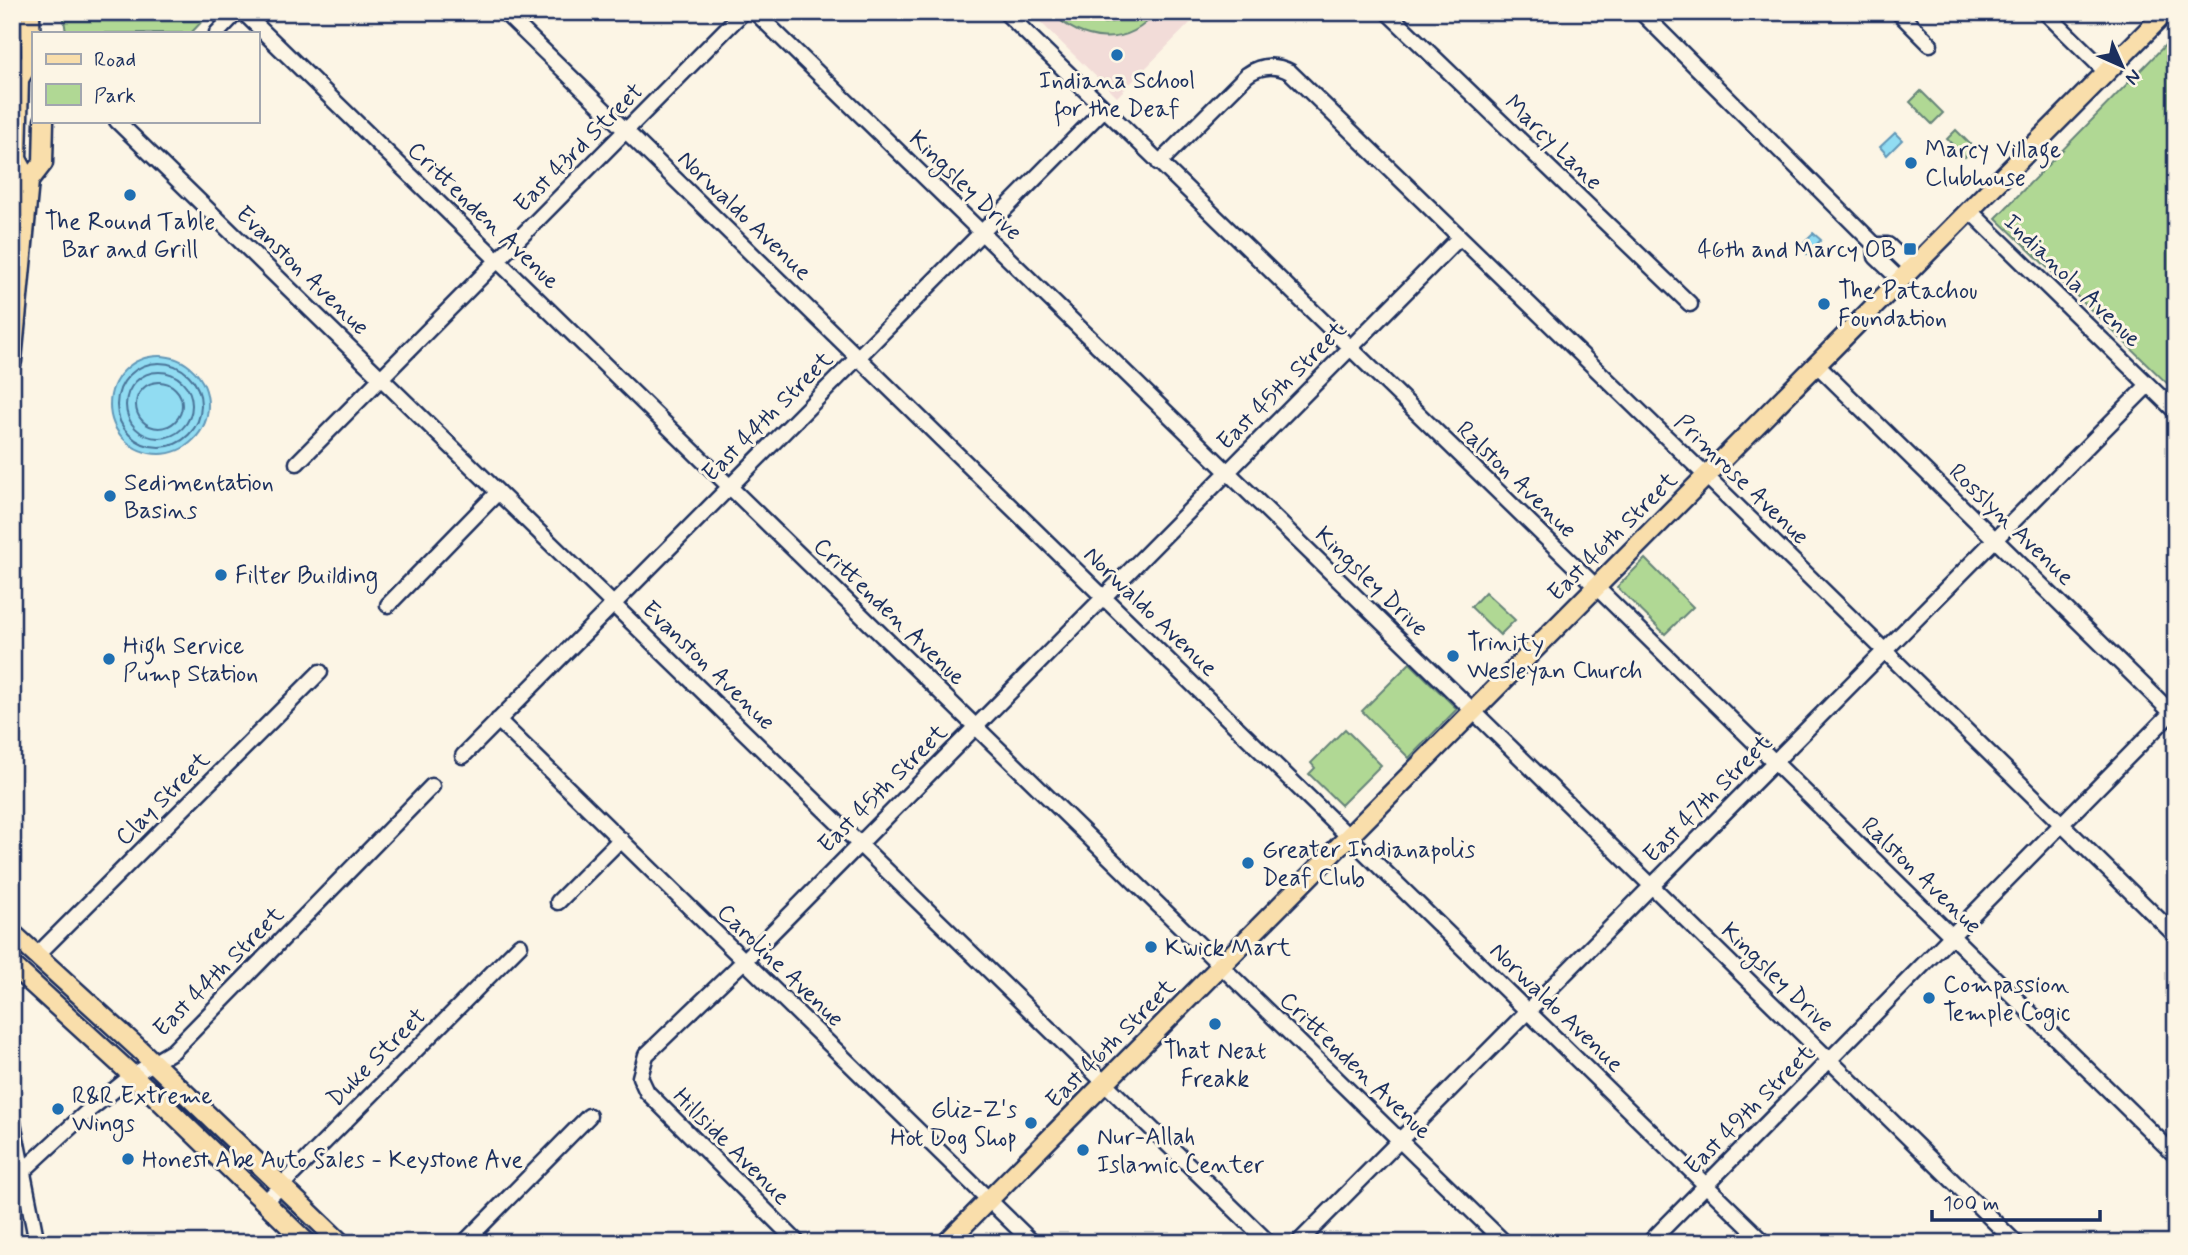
<svg xmlns="http://www.w3.org/2000/svg" width="2188" height="1255" viewBox="0 0 2188 1255" font-family="Mynerve,sans-serif">
<style>
.built{fill:#f2dcd8}
.green{fill:#b0d894;stroke:#668479;stroke-width:2}
.water{fill:#91dcf2;stroke:#6297b7;stroke-width:2}
.lines{fill:none;stroke-linecap:round;stroke-linejoin:round}
.shore{stroke:#4a7499;stroke-width:2}
.minor-casing{stroke:#1b2f5e;stroke-width:19}
.major-casing{stroke:#1b2f5e;stroke-width:23}
.minor{stroke:#fcf5e5;stroke-width:14}
.major{stroke:#f9deab;stroke-width:18}
.poi-dot{fill:#1f6fb2;stroke:#fcf5e5;stroke-width:2.5}
.labels{text-anchor:middle;stroke-width:6;stroke-linejoin:round;paint-order:stroke}
.poi-label{font-size:24px;fill:#1b2f5e;stroke:#fcf5e5;text-anchor:start}
.street-label{font-size:24px;fill:#1b2f5e;stroke:#fcf5e5}
</style>
<rect width="100%" height="100%" fill="#fcf5e5"/>
<filter id="ink" filterUnits="userSpaceOnUse"><feTurbulence type="fractalNoise" baseFrequency=".0143" numOctaves="2"/><feDisplacementMap in="SourceGraphic" scale="14" xChannelSelector="R" yChannelSelector="G"/><feConvolveMatrix kernelMatrix="1 2 1 2 8 2 1 2 1" color-interpolation-filters="sRGB"/></filter>
<g filter="url(#ink)">
<path class="built" d="M1030,12H1201L1117,97Z"/>
<path class="green" d="M63,12H211L191,33H66Z
M1051,12H1073L1093,22L1105,23L1124,19L1136,12H1156C1127,49 1082,43 1051,12Z
M2176,34V392L1996,218Z
M1921,91L1943,113L1932,124L1910,102Z
M1956,130L1974,148L1965,157L1947,139Z
M1645,559L1693,607L1665,634L1617,587Z
M1485,592L1515,620L1500,635L1471,607Z
M1410,663L1457,709L1409,758L1362,711Z
M1345,729L1381,765L1341,805L1309,774L1315,768L1311,763Z"/>
<path class="water" d="M1895,133L1902,140L1887,155L1880,147Z
M1813,233L1821,240L1807,254L1800,246Z
M110 405a49 49 0 1 1 98 0a49 49 0 1 1-98 0Z"/>
<g class="lines">
<path class="shore" d="M117 405a42 42 0 1 1 84 0a42 42 0 1 1-84 0Z
M126 405a33 33 0 1 1 66 0a33 33 0 1 1-66 0Z
M136 405a23 23 0 1 1 46 0a23 23 0 1 1-46 0Z"/>
<defs>
<path id="minor" d="M243,12L1505,1243
M504,12L1765,1243
M755,12L1464,702L2016,1243
M1005,12L1587,578L2176,1156
M1387,12L1690,304
M1641,12L1875,245
M1898,12L1930,44
M2045,12L2106,72
M217,33L237,12
M117,121L1269,1243
M1159,163L1247,75C1261,65 1275,64 1290,72L1697,467L2176,936
M1969,210L2176,412
M1900,280L1876,257L1875,245H1888L1912,268
M1816,364L2176,717
M297,463L743,12
M388,605L498,492
M498,720L1033,1243
M463,756L1104,109
M558,902L621,839
M36,956L320,672
M12,1118L37,1243
M23,1171L89,1110L133,1075L173,1051L432,786
M265,1202L520,945
M464,1243L589,1116
M798,1243L647,1092L640,1077L646,1055L744,961L1460,237
M1298,1243L2148,385
M1649,1243L2176,708"/>
<path id="major" d="M30,12L31,59L33,63
M29,181L17,159L19,79L31,59
M12,361L29,181L43,163L44,121
M12,933L138,1048L341,1243
M12,965L154,1095L307,1243
M946,1243L2166,12"/>
</defs>
<use href="#minor" class="minor-casing"/>
<use href="#major" class="major-casing"/>
<use href="#minor" class="minor"/>
<use href="#major" class="major"/>
</g>
</g>
<g class="poi-dot">
<circle cx="1117" cy="55" r="7"/>
<circle cx="1911" cy="163" r="7"/>
<circle cx="130" cy="195" r="7"/>
<rect x="1903" y="242" width="14" height="14" rx="3.5"/>
<circle cx="1824" cy="304" r="7"/>
<circle cx="110" cy="496" r="7"/>
<circle cx="221" cy="575" r="7"/>
<circle cx="1453" cy="656" r="7"/>
<circle cx="109" cy="659" r="7"/>
<circle cx="1248" cy="863" r="7"/>
<circle cx="1151" cy="947" r="7"/>
<circle cx="1929" cy="998" r="7"/>
<circle cx="1215" cy="1024" r="7"/>
<circle cx="58" cy="1109" r="7"/>
<circle cx="1031" cy="1123" r="7"/>
<circle cx="1083" cy="1150" r="7"/>
<circle cx="128" cy="1159" r="7"/>
</g>
<g class="labels">
<g class="poi-label">
<text x="1117" y="88" text-anchor="middle">Indiana School<tspan x="1117" dy="28">for the Deaf</tspan></text>
<text x="1925" y="157">Marcy Village<tspan x="1925" dy="28">Clubhouse</tspan></text>
<text x="130" y="229" text-anchor="middle">The Round Table<tspan x="130" dy="28">Bar and Grill</tspan></text>
<text x="1896" y="257" text-anchor="end">46th and Marcy OB</text>
<text x="1838" y="298">The Patachou<tspan x="1838" dy="28">Foundation</tspan></text>
<text x="124" y="490">Sedimentation<tspan x="124" dy="28">Basins</tspan></text>
<text x="235" y="583">Filter Building</text>
<text x="1467" y="650">Trinity<tspan x="1467" dy="28">Wesleyan Church</tspan></text>
<text x="123" y="653">High Service<tspan x="123" dy="28">Pump Station</tspan></text>
<text x="1262" y="857">Greater Indianapolis<tspan x="1262" dy="28">Deaf Club</tspan></text>
<text x="1165" y="955">Kwick Mart</text>
<text x="1943" y="992">Compassion<tspan x="1943" dy="28">Temple Cogic</tspan></text>
<text x="1215" y="1058" text-anchor="middle">That Neat<tspan x="1215" dy="28">Freakk</tspan></text>
<text x="72" y="1103">R&amp;R Extreme<tspan x="72" dy="28">Wings</tspan></text>
<text x="1017" y="1117" text-anchor="end">Gliz-Z's<tspan x="1017" dy="28">Hot Dog Shop</tspan></text>
<text x="1097" y="1144">Nur-Allah<tspan x="1097" dy="28">Islamic Center</tspan></text>
<text x="142" y="1167">Honest Abe Auto Sales - Keystone Ave</text>
</g>
<g class="street-label">
<text transform="translate(1554 142) rotate(44)" y="8">Marcy Lane</text>
<text transform="translate(578 147) rotate(-45)" y="8">East 43rd Street</text>
<text transform="translate(966 185) rotate(44)" y="8">Kingsley Drive</text>
<text transform="translate(484 215) rotate(44)" y="8">Crittenden Avenue</text>
<text transform="translate(745 215) rotate(44)" y="8">Norwaldo Avenue</text>
<text transform="translate(303 270) rotate(44)" y="8">Evanston Avenue</text>
<text transform="translate(2073 280) rotate(44)" y="8">Indianola Avenue</text>
<text transform="translate(1281 385) rotate(-45)" y="8">East 45th Street</text>
<text transform="translate(767 416) rotate(-45)" y="8">East 44th Street</text>
<text transform="translate(1517 479) rotate(44)" y="8">Ralston Avenue</text>
<text transform="translate(1742 479) rotate(44)" y="8">Primrose Avenue</text>
<text transform="translate(2012 524) rotate(44)" y="8">Rosslyn Avenue</text>
<text transform="translate(1612 536) rotate(-45)" y="8">East 46th Street</text>
<text transform="translate(1372 581) rotate(44)" y="8">Kingsley Drive</text>
<text transform="translate(890 611) rotate(44)" y="8">Crittenden Avenue</text>
<text transform="translate(1151 611) rotate(44)" y="8">Norwaldo Avenue</text>
<text transform="translate(709 665) rotate(44)" y="8">Evanston Avenue</text>
<text transform="translate(882 788) rotate(-45)" y="8">East 45th Street</text>
<text transform="translate(162 798) rotate(-45)" y="8">Clay Street</text>
<text transform="translate(1707 798) rotate(-45)" y="8">East 47th Street</text>
<text transform="translate(1922 875) rotate(44)" y="8">Ralston Avenue</text>
<text transform="translate(781 965) rotate(44)" y="8">Caroline Avenue</text>
<text transform="translate(218 971) rotate(-45)" y="8">East 44th Street</text>
<text transform="translate(1778 977) rotate(44)" y="8">Kingsley Drive</text>
<text transform="translate(1557 1007) rotate(44)" y="8">Norwaldo Avenue</text>
<text transform="translate(1110 1043) rotate(-45)" y="8">East 46th Street</text>
<text transform="translate(376 1057) rotate(-45)" y="8">Duke Street</text>
<text transform="translate(1356 1065) rotate(44)" y="8">Crittenden Avenue</text>
<text transform="translate(1749 1109) rotate(-45)" y="8">East 49th Street</text>
<text transform="translate(732 1146) rotate(45)" y="8">Hillside Avenue</text>
</g>
</g>
<rect width="2188" height="1255" fill="none" stroke="#fcf5e5" stroke-width="42"/>
<rect x="21" y="21" width="2146" height="1213" fill="none" stroke="#1b2f5e" stroke-width="2.5" filter="url(#ink)"/>
<rect x="32" y="32" width="228" height="91" fill="#fcf5e5" stroke="#a2a6af" stroke-width="2"/>
<rect x="46" y="54" width="35" height="10" fill="#f9deab" stroke="#a2a6af" stroke-width="2"/>
<text x="94" y="66" font-size="21" fill="#1b2f5e">Road</text>
<rect x="46" y="84" width="35" height="21" fill="#b0d894" stroke="#a2a6af" stroke-width="2"/>
<text x="94" y="102" font-size="21" fill="#1b2f5e">Park</text>
<g transform="translate(2122 66) rotate(135)" stroke="#fcf5e5" stroke-width="5" paint-order="stroke">
<path d="M0-5L12 26L0 18L-12 26Z" fill="#1b2f5e"/>
<text y="-10" font-size="19" font-weight="bold" text-anchor="middle" fill="#1b2f5e">N</text>
</g>
<path d="M1932 1210v10h168v-10" fill="none" stroke="#1b2f5e" stroke-width="3.5"/>
<text x="1943" y="1210" font-size="21" fill="#1b2f5e" stroke="#fcf5e5" stroke-width="5" paint-order="stroke">100 m</text>
</svg>
